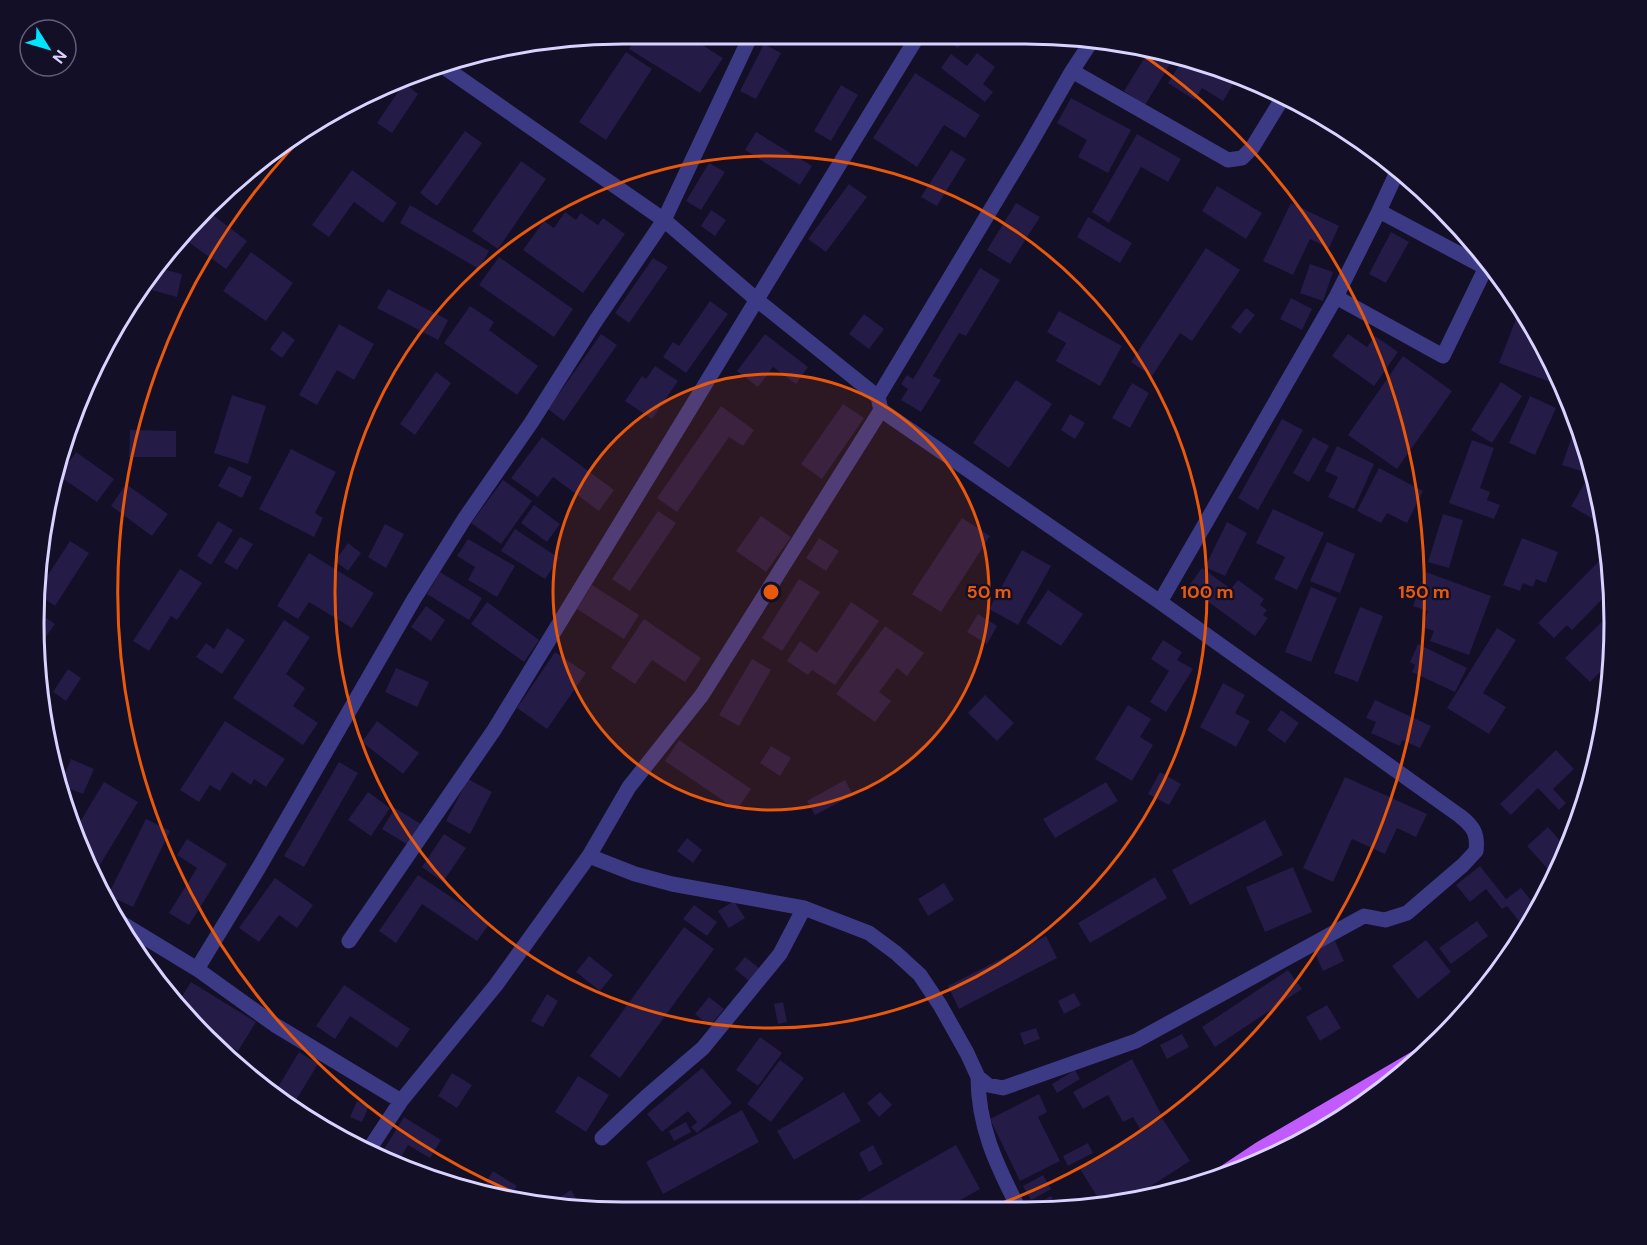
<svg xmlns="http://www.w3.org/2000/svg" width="1647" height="1245" viewBox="0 0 1647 1245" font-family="'DM Sans',sans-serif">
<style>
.building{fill:#241b47}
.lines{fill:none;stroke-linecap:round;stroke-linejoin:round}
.minor{stroke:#3d3a85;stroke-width:15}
.major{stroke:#c25bff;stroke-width:15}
.ring{fill:none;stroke:#e8590c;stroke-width:3}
.rim{fill:none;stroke:#d9d4ff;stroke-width:3}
.centre{fill:#e8590c;stroke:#130f26;stroke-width:3}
.ring-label{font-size:18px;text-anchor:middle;font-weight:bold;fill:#e8590c;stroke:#130f26;stroke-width:4.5;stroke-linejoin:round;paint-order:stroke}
</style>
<rect width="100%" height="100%" fill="#130f26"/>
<path class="building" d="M639,33H683L723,58L700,93L629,49Z
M937,34H968L958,48Z
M764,44L781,53L756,99L740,91Z
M1150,49L1177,53L1145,105L1124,91Z
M626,52L652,69L606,140L579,122Z
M977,53L995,67L983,84L993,92L985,102L941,68L951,54L967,66Z
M1185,56L1238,76L1223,101L1202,88L1195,100L1168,83Z
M915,73L980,115L965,138L944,125L917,167L873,138Z
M404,83L418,94L392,133L377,123Z
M841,85L858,95L831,141L814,131Z
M1071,98L1131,130L1108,173L1078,157L1087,140L1057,123Z
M465,131L482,143L437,206L420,193Z
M756,132L812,166L800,185L745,150Z
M1137,134L1181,159L1168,182L1141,167L1109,223L1092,212Z
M951,150L966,159L937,206L921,197Z
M521,161L546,179L498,249L472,231Z
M709,163L725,172L701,210L686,201Z
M352,170L397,203L383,223L354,202L329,237L312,225Z
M849,184L867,197L826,252L808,239Z
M1217,186L1262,213L1246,239L1202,211Z
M1016,203L1040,217L1010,264L987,250Z
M1291,203L1339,226L1329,248L1310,239L1293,275L1263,261Z
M410,205L489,251L479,269L400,223Z
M711,210L726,220L715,236L701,226Z
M209,212L247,241L226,269L187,241Z
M565,212L576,220L581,213L598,225L603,218L625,234L583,293L523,250L544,221L554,228Z
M1088,217L1132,243L1120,263L1077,237Z
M1391,232L1409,242L1386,283L1369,274Z
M1206,248L1240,270L1192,341L1180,333L1152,376L1131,362Z
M251,252L293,283L266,321L223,291Z
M499,257L573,309L554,337L479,285Z
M653,258L668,267L629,323L615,313Z
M1310,264L1333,272L1323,301L1300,293Z
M157,268L182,274L177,297L152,290Z
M980,268L1000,280L966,336L959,333L933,376L941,380L921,412L901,400L908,389L901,384L907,375L913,379Z
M388,289L448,320L438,340L377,308Z
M1291,298L1312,309L1302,330L1280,319Z
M710,301L728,314L686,373L663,357L673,342L679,346Z
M470,306L494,322L489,330L538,366L517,395L444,343Z
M1521,306L1535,333L1564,387L1499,363Z
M1246,308L1255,315L1240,334L1231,327Z
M1059,311L1122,346L1100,386L1056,361L1066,343L1047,332Z
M864,314L884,329L869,349L849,334Z
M339,324L374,344L354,380L337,370L317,405L299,395Z
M283,331L295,340L282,358L270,349Z
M601,334L617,345L564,421L548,409Z
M765,334L808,367L796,384L773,367L758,387L737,371Z
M1348,334L1367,347L1375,336L1398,352L1374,386L1332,356Z
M1403,356L1452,391L1397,469L1348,435Z
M655,366L678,381L652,419L625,401L642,376L646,379Z
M436,372L451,383L415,435L400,424Z
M1016,380L1052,404L1009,468L973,443Z
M1501,382L1522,396L1492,443L1471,430Z
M1132,383L1149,393L1130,428L1112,418Z
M232,395L266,406L248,464L214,453Z
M1530,396L1556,408L1535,455L1509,443Z
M843,404L864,418L822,479L801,464Z
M721,406L754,430L743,446L729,437L677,512L657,498Z
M1070,414L1085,423L1075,439L1061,430Z
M1282,419L1303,430L1258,510L1238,498Z
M1577,422L1588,459L1584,472L1562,465Z
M130,430L176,431V457H129Z
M542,437L614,490L599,511L553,477L538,497L511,478Z
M1313,437L1329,446L1309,482L1293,473Z
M1472,440L1494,448L1480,488L1490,492L1487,500L1500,505L1494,519L1449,503Z
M1337,446L1374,464L1354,509L1328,497L1338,477L1325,471Z
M291,449L336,472L315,513L323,518L314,537L259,509Z
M76,452L114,479L97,502L59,476Z
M229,466L252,477L242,498L218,486Z
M1379,468L1423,491L1407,523L1387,513L1381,523L1357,511Z
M1592,471L1602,504L1593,519L1571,506Z
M503,480L532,501L501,544L471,523Z
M126,484L168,514L152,536L111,506Z
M534,505L560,524L547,542L521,523Z
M1273,509L1324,533L1297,590L1274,579L1285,557L1256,543Z
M658,511L676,523L630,591L612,579Z
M1443,514L1463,520L1449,568L1428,562Z
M761,516L791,537L766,572L736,551Z
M962,518L990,536L941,612L912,594Z
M218,521L233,530L211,565L197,556Z
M1227,522L1247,533L1225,576L1205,567Z
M385,524L404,534L386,568L368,557Z
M515,529L559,558L545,579L501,551Z
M240,537L253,544L237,570L224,562Z
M819,538L839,551L826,571L806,558Z
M1522,538L1558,552L1546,583L1536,579L1533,587L1523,583L1520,591L1503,585Z
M468,539L515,566L497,597L468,580L475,567L457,556Z
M70,541L89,553L55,606L39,595V589Z
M1327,542L1355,554L1340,593L1310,581Z
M348,543L361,553L348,571L335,561Z
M1022,550L1051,566L1018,625L989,609Z
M309,553L374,593L352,628L309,602L298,619L277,606Z
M1604,556L1608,560L1611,590L1572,630L1567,625L1554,638L1538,623Z
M1202,568L1231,589L1238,580L1264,599L1260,605L1267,610L1263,615L1268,618L1255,636L1188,587Z
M180,569L202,583L177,620L171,616L149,651L133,641Z
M440,572L482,598L469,620L427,594Z
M1426,572L1491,596L1469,655L1430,641L1434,631L1422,627L1428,611L1413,606Z
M799,579L820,592L782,651L762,638Z
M592,585L639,615L624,639L577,609Z
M1311,587L1337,598L1311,662L1285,652Z
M1048,590L1083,614L1061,646L1026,623Z
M487,602L539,640L524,662L471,624Z
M851,602L879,621L835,685L812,670L808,675L787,661L800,641L817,653Z
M426,606L445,620L431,641L411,627Z
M1360,607L1383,616L1358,682L1334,673Z
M1613,611L1614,622L1609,671L1605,675L1601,671L1590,682L1565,658Z
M37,612L55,624L35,652L36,631Z
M978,614L997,626L987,644L967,632Z
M644,619L701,658L685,682L652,660L635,684L611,668Z
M284,620L310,637L286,674L305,688L293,706L318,723L303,745L233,698Z
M885,626L924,653L907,676L897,668L879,692L891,701L875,722L836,694Z
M227,628L245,640L222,674L196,657L206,643L214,649Z
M1497,628L1516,640L1483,693L1506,707L1489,734L1447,708Z
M1163,640L1182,652L1177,660L1193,669L1166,712L1150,702L1169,671L1151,659Z
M1418,644L1467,668L1455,692L1412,672L1415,665L1410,662Z
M555,652L586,673L547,729L517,708Z
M752,659L771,670L739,726L719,715Z
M396,668L429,682L417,707L385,692Z
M68,669L81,678L66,701L53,692Z
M1223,683L1245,695L1235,713L1250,721L1236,747L1200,727Z
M985,695L1014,723L997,741L968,713Z
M1375,700L1431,726L1420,748L1402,740L1400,746L1371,733L1376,722L1366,718Z
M1128,705L1151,719L1140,737L1153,745L1132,781L1095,759Z
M1281,710L1299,723L1285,743L1267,730Z
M225,721L285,759L266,787L254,779L251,785L232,772L220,791L210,785L199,802L180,790Z
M377,721L419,753L403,774L362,742Z
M679,740L751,789L737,810L665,761Z
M771,746L791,758L780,776L760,763Z
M1556,750L1574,769L1553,789L1566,803L1559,810L1538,788L1511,815L1500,804Z
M71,759L94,769L83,794L60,785Z
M339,762L358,773L304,867L284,856Z
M1160,772L1181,784L1169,805L1148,794Z
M1345,777L1427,814L1416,837L1397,828L1385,854L1352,839L1333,882L1303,868Z
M468,779L492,792L470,834L446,821Z
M845,780L853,795L815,815L807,801Z
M104,782L138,802L95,873L74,832Z
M1106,782L1118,801L1055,838L1043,819Z
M368,792L390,808L371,836L348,820Z
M395,808L421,824L408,845L382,829Z
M146,819L170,831L133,907L108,895Z
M1265,820L1283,855L1190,905L1172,870Z
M1548,827L1568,850L1554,876L1527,846Z
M444,834L466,848L443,882L422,867Z
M687,838L702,850L693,863L677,851Z
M187,839L227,864L189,925L169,913L197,868L177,855Z
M1480,866L1506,899L1521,888L1537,908L1526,930L1507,906L1502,909L1486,889L1470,902L1456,885Z
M1293,867L1312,912L1265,932L1246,887Z
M418,875L490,923L477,941L422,904L396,943L379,931Z
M1155,877L1167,898L1090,943L1078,923Z
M275,878L313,905L297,928L279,915L259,942L239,928Z
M944,883L954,900L928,916L918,899Z
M734,901L745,918L729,928L718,911Z
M694,905L717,922L707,936L683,919Z
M1477,921L1488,936L1451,964L1439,948Z
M684,927L714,949L620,1078L590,1056Z
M1046,936L1057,958L959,1009L948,986Z
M1426,940L1451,972L1418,999L1392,966Z
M1335,941L1344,961L1323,971L1314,951Z
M589,956L613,975L600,991L576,972Z
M745,957L759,968L749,981L735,969Z
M1288,970L1302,989L1215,1047L1202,1027Z
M191,982L256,1022L238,1051L201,1029L200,1032L177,1004Z
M344,985L410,1029L397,1048L350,1016L335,1039L316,1026Z
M1074,993L1081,1005L1064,1014L1058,1001Z
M547,994L558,1001L543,1027L531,1021Z
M709,997L724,1009L710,1026L695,1014Z
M783,1002L787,1022L778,1024L774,1004Z
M1327,1005L1341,1028L1320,1041L1306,1017Z
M1036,1028L1040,1039L1024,1045L1020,1033Z
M1182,1034L1189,1047L1167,1059L1160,1045Z
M760,1037L782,1053L758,1086L736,1070Z
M299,1052L318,1064L293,1105L275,1092Z
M1132,1059L1162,1116L1140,1129L1133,1117L1123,1122L1108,1095L1083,1109L1073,1092Z
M780,1060L804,1078L771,1122L747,1104Z
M702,1068L732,1103L697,1133L691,1127L697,1122L688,1111L662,1132L647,1114Z
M1075,1070L1080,1079L1057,1093L1052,1084Z
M452,1073L472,1085L457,1108L438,1096Z
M578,1076L609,1095L586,1132L555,1112Z
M844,1092L861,1121L794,1160L777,1131Z
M880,1092L892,1105L879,1117L867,1103Z
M1039,1094L1047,1112L1038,1117L1060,1161L1020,1181L990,1119Z
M357,1101L369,1106L362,1122L350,1117Z
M742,1110L759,1142L663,1194L646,1162Z
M404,1117L441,1140L430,1158L408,1145L397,1164L381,1154Z
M1162,1118L1190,1161L1129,1200L1103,1206L1080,1169Z
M686,1122L691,1132L674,1141L669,1131Z
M1088,1143L1093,1153L1068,1166L1063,1156Z
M873,1145L883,1164L869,1172L859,1153Z
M956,1145L980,1189L948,1207H846Z
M493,1171L517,1186L509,1198L480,1192Z
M1043,1175L1051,1189L1031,1200L1023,1186Z
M571,1190L581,1207H544Z
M1051,1196L1058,1207H1037L1036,1204Z"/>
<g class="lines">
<path class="minor" d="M441,65L664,220L757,300L878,397L881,410L1160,602L1460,816C1474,827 1478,834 1476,851L1463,865L1407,913L1385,920L1364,916L1136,1041L1003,1088L988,1085L978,1077L967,1053L940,1005L920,975L896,953L869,933L804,908
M1072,71L1228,160L1242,158L1252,148L1285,94
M1398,170L1379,211L1486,268
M1336,297L1379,211
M878,397L1029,146L1072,71L1093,39
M1160,602L1336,297L1443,356L1488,263
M589,856L635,874L672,884L804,908L780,954L703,1048L646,1097L602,1138
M118,921L197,969L275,1025L401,1101
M349,941L494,730L919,34
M197,969L258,869L414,599L465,518L531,423L595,322L664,220L752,33
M978,1077C978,1126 996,1164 1018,1207
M368,1151L401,1101L496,985L589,856L629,787L702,695L881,410"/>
<path class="major" d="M1221,1175L1260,1149L1426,1052"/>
</g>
<circle cx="771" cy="592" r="218" fill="#e8590c" fill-opacity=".12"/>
<g class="ring">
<circle cx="771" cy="592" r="218"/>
<circle cx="771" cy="592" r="436"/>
<path d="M548 1206A653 653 0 0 1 326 114M1131 47A653 653 0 0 1 994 1206"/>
</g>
<path d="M0 0H1647V1245H0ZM623 44H1025A579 579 0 0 1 1604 623V623A579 579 0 0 1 1025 1202H623A579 579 0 0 1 44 623V623A579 579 0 0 1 623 44Z" fill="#130f26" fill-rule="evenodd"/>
<path class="rim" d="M623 44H1025A579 579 0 0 1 1604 623V623A579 579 0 0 1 1025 1202H623A579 579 0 0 1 44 623V623A579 579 0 0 1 623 44Z"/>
<circle cx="771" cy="592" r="9" class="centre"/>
<g class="ring-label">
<text x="989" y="598">50 m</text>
<text x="1207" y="598">100 m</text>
<text x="1424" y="598">150 m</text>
</g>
<g transform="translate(48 48) rotate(127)"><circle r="28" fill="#130f26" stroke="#625e7d" stroke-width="1.5"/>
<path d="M0-4.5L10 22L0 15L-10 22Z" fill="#00e5ff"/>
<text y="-9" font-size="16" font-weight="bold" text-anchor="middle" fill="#d9d4ff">N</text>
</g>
</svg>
